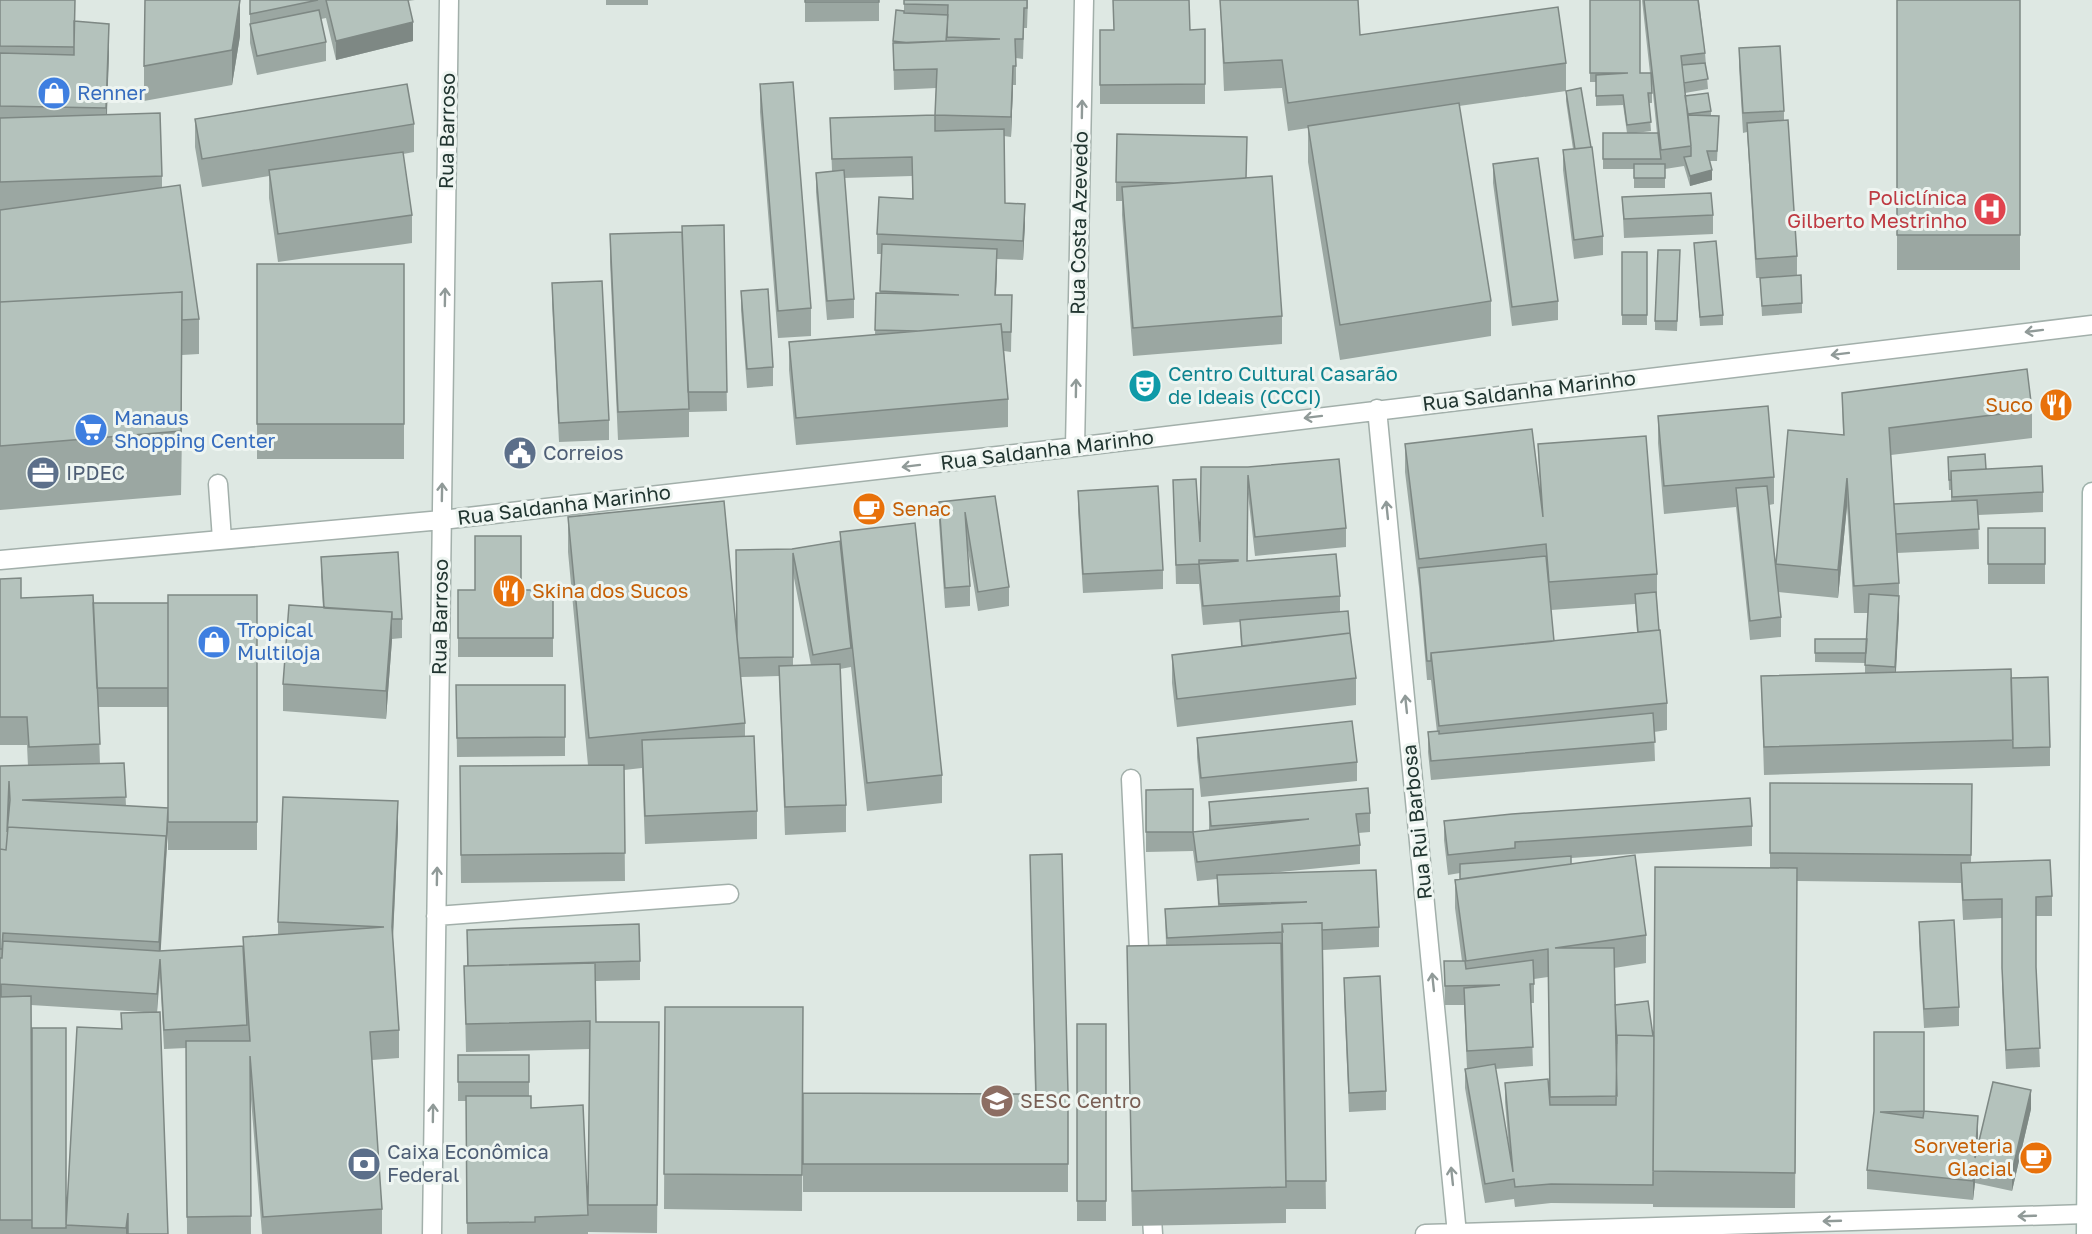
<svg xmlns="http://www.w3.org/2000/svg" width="2092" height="1234" viewBox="0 0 2092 1234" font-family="'Golos Text',sans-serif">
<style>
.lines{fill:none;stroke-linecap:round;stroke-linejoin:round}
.lane-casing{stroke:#a2afaa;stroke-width:21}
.street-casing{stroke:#a2afaa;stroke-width:21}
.secondary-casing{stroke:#9fb2ab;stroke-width:21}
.lane{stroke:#fff;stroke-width:18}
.street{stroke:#fff;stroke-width:18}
.secondary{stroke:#fff;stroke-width:18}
.wall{fill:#9ba7a2;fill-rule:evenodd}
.shaded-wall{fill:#7e8884}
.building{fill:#b4c2bc;stroke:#7e8884;stroke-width:1.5;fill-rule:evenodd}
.oneway{stroke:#909a98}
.labels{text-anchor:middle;stroke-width:6;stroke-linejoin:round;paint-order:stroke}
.shop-label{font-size:20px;fill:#366cbe;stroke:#eef5f1;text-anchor:start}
.street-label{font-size:20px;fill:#213530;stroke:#eef5f1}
.health-label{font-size:20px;fill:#be3a42;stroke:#eef5f1;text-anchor:end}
.culture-label{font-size:20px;fill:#0d838f;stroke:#eef5f1;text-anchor:start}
.food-label{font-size:20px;fill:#c56008;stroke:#eef5f1;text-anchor:end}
.service-label{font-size:20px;fill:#4e5e75;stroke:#eef5f1;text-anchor:start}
.education-label{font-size:20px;fill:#785e54;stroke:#eef5f1;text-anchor:start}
</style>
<rect width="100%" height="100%" fill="#dee8e3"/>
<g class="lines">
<defs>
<path id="lane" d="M218,484L222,539
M1131,779L1140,969
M1151,1203L1153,1234"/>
<path id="street" d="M1377,409L1457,1234
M1075,447L1084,0
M0,560L442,520L1075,447L2092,325
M436,916L729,894
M432,1234L449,0
M1425,1234L2086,1214"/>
<path id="secondary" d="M2086,1234L2092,492"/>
</defs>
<use href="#lane" class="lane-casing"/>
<use href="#street" class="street-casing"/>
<use href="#secondary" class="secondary-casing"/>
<use href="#lane" class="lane"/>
<use href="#street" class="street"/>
<use href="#secondary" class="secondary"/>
</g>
<path class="wall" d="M0,0H75V21L109,51L107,115L162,176V188L199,319V354L182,355L181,495L0,510Z
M250,0H415L408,1L413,41L336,60L326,18L321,19L326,42V61L257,75L250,43Z
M606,0H648V5H606Z
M805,0H879V21L805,22Z
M904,0H1028L1027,28H1024L1023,59L1016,58V85H1013L1011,137L1004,136L1005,203L1025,223L1023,260L997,259L996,295H1012L1011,352L1004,351L1008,399V427L796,445L789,370V342L875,335L876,293H880L881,254H877V234L912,199V176L844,178L854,299V318L827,320L816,192V173L832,171L830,118L935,115L936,88L894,90L893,41L904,11Z
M1113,0H1189L1190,30L1205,29V104H1100V30H1114Z
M1220,0H1358L1360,35L1566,63V91L1603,236V255L1574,259L1563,170V150L1573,149L1566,101V91L1459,106L1491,301V336L1340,360L1308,162V128L1288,131L1282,88L1224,91Z
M1590,0L1640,73H1650L1642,0H1699L1705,53L1708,89L1685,93V96L1711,111V115L1719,116L1717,161H1710L1712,180L1690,186L1684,166L1665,169V188H1634V169H1603V133H1627L1623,105L1596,106V82H1590ZM1652,84L1657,133H1636L1651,131L1649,103H1652Z
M1897,0H2020V270H1897Z
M240,36L232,85L144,101V66Z
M1739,48L1784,111V120L1797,256V275L1802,303V313L1762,316L1760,278H1756L1747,132L1743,133L1739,67Z
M760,84L811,308V336L778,338L760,112Z
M195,119L414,124V152L403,154L412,215V243L278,262L269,198V176L202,187L195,147Z
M1493,164L1558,301V320L1512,326L1493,183Z
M1247,178L1282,316V344L1133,356L1122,215V201H1116V182Z
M1622,197L1713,215V234L1624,238Z
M724,225L727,411L689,412V437L618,440L610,262V234L682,232Z
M1694,243L1723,315V325L1700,326Z
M1680,250L1677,331L1655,330V321Z
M1622,252H1647V325H1622Z
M257,264H404V459H257Z
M552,283L609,420V440L559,442L552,303Z
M741,291L773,367V386L747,388L741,310Z
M1842,393L2032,410V438L1891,455L1894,504L1951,501V490H1949L1948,457L1986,469L2043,492V512L1978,515L1979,549L1897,553L1899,583V615L1896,672L2011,678L2050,747V766L1764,775L1761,676L1865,673V663L1815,662V639H1867L1868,613H1854L1847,506L1838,598L1778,592L1781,617V637L1750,640L1736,507L1664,514L1658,443V416L1774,477V504L1769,505L1776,574V564L1843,435Z
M1405,444L1540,490L1538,444L1657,574V602L1659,630L1667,703V730L1654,732L1655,761L1431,780L1428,752V732H1437L1431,680H1427L1419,587L1405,472ZM1635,604L1637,632L1554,641L1551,610Z
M1248,467L1346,528V547L1255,556L1248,494L1247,561L1340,596V611L1350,633L1356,678V705L1177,727L1172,683V655L1241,647L1240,622L1203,625L1199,584H1176L1173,480L1200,542Z
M1078,491L1163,570V589L1083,593L1078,510Z
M995,496L1009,587V606L978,611L967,544L970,586V606L945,608L939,522V502Z
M568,517L737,634L792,549L840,541V532L942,775V803L867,811L851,667L840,669L846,805V832L785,835L779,676L741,677L745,723V736L757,811V839L645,844L642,768L624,770L625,881L461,883L460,794L588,765L568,552ZM793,573L811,665L793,666Z
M1988,528H2045V584H1988Z
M321,557L402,619V638L392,639L386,719L283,711V684L323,608L321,576Z
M0,579L21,598L93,603H168L257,595V850H168V828L160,951L243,946V937L278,935V922L398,829L393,938L399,1030V1058L372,1060L382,1209V1234H262L250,1087L251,1234H187L186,1048L164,1049L160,978L157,1012L168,1234H0V766H28L27,745H0ZM98,707H168V808L126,806L124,763L100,764ZM31,1005L144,1012L121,1013V1029L66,1225L32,1217Z
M458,590H553V657H458Z
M456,685H565V756L457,757Z
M1197,738L1357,762V781L1201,797L1197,757Z
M1770,783L1972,784L1971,863L2052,896V916H2036V967L2040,1067L2006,1069L2002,987V918L1963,920L1961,883L1797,881L1795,1208L1653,1207V1204L1551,1203L1515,1207L1514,1199L1485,1203L1465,1088V1069H1467L1464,1005H1445L1444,961H1462L1455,908V880L1460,879V873L1448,875L1444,840V821L1752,826V846L1571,858V864L1646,935V963L1614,968L1615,1005L1653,1036L1770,868ZM1548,977L1550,1101L1505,1083V1102L1509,1149L1495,1069L1533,1066L1531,1003H1534V979ZM1615,1031L1617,1052L1616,1078Z
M1146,790L1193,832L1209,830V802L1370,813V832L1358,833L1360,845V864L1270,873L1379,927V947L1323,950L1326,1209H1286V1223L1132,1226L1127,946L1166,945L1165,909L1218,906L1217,879L1197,881L1193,851L1146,852ZM1281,952H1282L1284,1081Z
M1030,855L1068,1092V1192H803V1093L1035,1094Z
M1919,922L1959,1007V1026L1924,1028L1919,941Z
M467,930L640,961V980L596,981V1022H659L657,1233L588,1232V1234H467L466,1101H458V1055H529V1096L531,1108L588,1215L590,1049L466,1052L464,966H467Z
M1344,978L1386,1091V1110L1349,1112L1344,997Z
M665,1007H803L802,1211L664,1209Z
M1077,1024H1106V1221H1077Z
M2031,1109L2012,1191L1975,1183L1973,1200L1867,1189V1170L1874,1111H1924L1978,1135L1977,1148Z"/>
<path class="shaded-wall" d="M240,1V36L232,85V50Z
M413,22V41L336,60V41Z
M109,24V51L106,136V108Z
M1013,66V85L1011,137V117Z
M1712,170V180L1690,186V176Z
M1025,204V223L1023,260V241Z
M997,249V268L995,314V295Z
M182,292V356L181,495V431Z
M1847,478V506L1838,598V570Z
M1899,596V615L1895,686V667Z
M392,612V640L386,719V691Z
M398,801V829L392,955V927Z
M168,808V828L157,1013L159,942Z
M2031,1090V1109L2012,1191V1172Z
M1978,1116V1135L1976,1164H1975Z
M1975,1164V1183L1973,1200V1181Z
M128,1213V1234H126V1228Z"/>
<path class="building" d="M0,0H75L74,47L0,46Z
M145,0H240L232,50L144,66Z
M250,0H318L250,14Z
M326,0H408L413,22L336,41Z
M805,0H879V2H805Z
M904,0H1027V8H1024L1023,39H1015L1016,66H1013L1011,117L935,115L937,69L894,70L893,43L1000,39L947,37L948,5L904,4Z
M1113,0H1189L1190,30L1205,29V84L1100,85V30H1114Z
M1220,0H1358L1360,35L1558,7L1566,63L1288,103L1282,60L1224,63Z
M1590,0H1640V73H1651L1652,93H1648L1651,122L1627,125L1623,95L1596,96V75L1628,73H1590Z
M1644,0H1698L1705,53L1681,56L1691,146L1661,150Z
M1897,0H2020V235H1897Z
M319,10L326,42L257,56L250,24Z
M896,10L904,11V13L948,15L946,41L908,43L893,41Z
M74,21L109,24L106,108L0,106V53L74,55Z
M1780,46L1784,111L1743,113L1739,48Z
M1705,63L1708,79L1684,83L1682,65Z
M793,82L811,308L778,311L760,84Z
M407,84L414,124L202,159L195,119Z
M1581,88L1591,147L1575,149L1566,91Z
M1708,93L1711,111L1688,114L1685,96Z
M1459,103L1491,301L1340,325L1308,126Z
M160,113L162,176L0,182V118Z
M935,115V131L1004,129L1005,203L1025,204L1023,241L877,234L879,197L913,199L912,157L832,159L830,118Z
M1688,115L1719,116L1717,151H1707L1712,170L1690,176L1684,157L1691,156V146Z
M1788,120L1797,256L1756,259L1747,123Z
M1603,133H1658L1661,159H1603Z
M1117,134L1247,137L1246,178L1174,183L1116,182Z
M1592,147L1603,236L1574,240L1563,150Z
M403,152L412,215L278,234L269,170Z
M1538,158L1558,301L1512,307L1493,164Z
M1634,164H1665V178H1634Z
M844,170L854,299L827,301L816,173Z
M1272,176L1282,316L1133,328L1122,187Z
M180,185L199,319L182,320V292L0,302V210Z
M1711,193L1713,215L1624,219L1622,197Z
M724,225L727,392H688L682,226Z
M682,232L689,409L618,412L610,234Z
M1716,241L1723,315L1700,317L1694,243Z
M882,244L997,249L995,295H1012L1011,332H1002L1001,324L918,331L875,330L876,293L959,295L880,291Z
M1658,250H1680L1677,321H1655Z
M1622,252H1647V315H1622Z
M257,264H404V424H257Z
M1801,275L1802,303L1762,306L1760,278Z
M602,281L609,420L559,423L552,283Z
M768,289L773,367L747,369L741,291Z
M182,292L181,431L0,446V302Z
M1001,324L1008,399L796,418L789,342Z
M2027,369L2032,410L1889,428L1899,583L1854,586L1847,478L1838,570L1776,564L1788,430L1844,435L1842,393Z
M1768,406L1774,477L1664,486L1658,416Z
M1532,429L1543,517L1538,444L1646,436L1657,574L1549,582L1546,544L1419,559L1405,444Z
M1985,454L1986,469L1951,471V480H1949L1948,457Z
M1339,459L1346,528L1255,537L1248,475L1247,561L1336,554L1340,596L1203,606L1199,564L1176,565L1173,480L1196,479L1200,542L1201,467H1248ZM1199,560H1238V561L1199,564Z
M2042,466L2043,492L1952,497L1951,471Z
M1158,486L1163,570L1083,574L1078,491Z
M1767,486L1781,617L1750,621L1736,488Z
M995,496L1009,587L978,592L965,512L970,586L945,588L939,502Z
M1977,500L1979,529L1896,534L1894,504Z
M724,501L745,723L589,738L568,517Z
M915,523L942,775L867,783L840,532Z
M1988,528H2045V564H1988Z
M475,536H521V590H553V638H458V590H475Z
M840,541L851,648L813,655L793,553V657L739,658L737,637L736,550L792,549Z
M398,552L402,619H392V612L324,608L321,557Z
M1546,556L1554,641L1431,653V661H1427L1419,568Z
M21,578V598L93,595L100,744L29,747L27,717H0V579Z
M1656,592L1659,630L1638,632L1635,594Z
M1869,594L1899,596L1895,667L1865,665Z
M168,595H257V822H168Z
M93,603H168V688H97Z
M289,605L392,612L386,691L283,684Z
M1348,611L1350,633L1242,646L1240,620Z
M1660,630L1667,703L1439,726L1431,653Z
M1350,633L1356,678L1177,699L1172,655Z
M1815,639H1867L1866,653H1815Z
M840,664L846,805L785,807L779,666Z
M2011,669L2013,740L1764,747L1761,676Z
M2048,677L2050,747L2013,748L2011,678Z
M456,685H565V737L457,738Z
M1653,713L1655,742L1431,761L1428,732L1439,731V734Z
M1352,721L1357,762L1201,778L1197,738Z
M754,736L757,811L645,816L642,740Z
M124,763L126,797L22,800L168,808L166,845V836L8,827L6,850L0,849V766ZM9,781L10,800L7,832Z
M624,765L625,853L461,855L460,766Z
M1770,783L1972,784L1971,855L1770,853Z
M1368,788L1370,813L1356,814L1360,845L1197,862L1193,832H1146V790L1193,789V832L1309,819L1211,826L1209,802Z
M283,797L398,801L392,927L399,1030L370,1032L382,1209L263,1217L250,1056L251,1216L187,1217L186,1041H250L243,937L384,927L278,922Z
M1750,798L1752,826L1515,842V848L1448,855L1444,821L1512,814Z
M8,827L166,836L159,942L3,933L2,949H0V849L6,850Z
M1062,854L1068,1092L1062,1094H1068V1164H803V1093L1036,1094L1030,855Z
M1635,855L1646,935L1555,948H1614L1617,1096L1550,1097L1548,949L1466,961L1455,880Z
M1571,856V864L1460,879V864Z
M2050,860L2052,896L2036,897V967L2040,1048L2006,1050L2002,968V899L1963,900L1961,863Z
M1655,867L1797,868L1795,1173L1653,1171Z
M1376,870L1379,927L1322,930V923L1282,924L1283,932L1167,938L1165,909L1307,902L1219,904L1217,875Z
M1954,920L1959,1007L1924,1009L1919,922Z
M1322,923L1326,1181H1286L1282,924Z
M639,924L640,961L468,966L467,930Z
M3,941L159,951L243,946L247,1025L164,1030L160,959L157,994L1,984V997H0V958H2Z
M1281,943L1286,1187L1132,1191L1127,946Z
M1533,960L1534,984H1530L1533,1047L1467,1051L1464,988L1500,985L1445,986L1444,961H1465L1466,969Z
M595,963L596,1022H659L657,1205H588L590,1021L466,1024L464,966Z
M1380,976L1386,1091L1349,1093L1344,978Z
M31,996L32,1220H0V997Z
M1648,1001L1653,1036L1617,1035V1044L1615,1005Z
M665,1007H803L802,1175L664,1174Z
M160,1012L168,1234H128V1213L126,1228L66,1225L77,1027L122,1029L121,1013Z
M1077,1024H1106V1201H1077Z
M32,1028H66V1228H32Z
M1874,1032H1924V1111L1880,1112L1923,1118L1924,1111L1978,1116L1975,1158L1993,1082L2031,1090L2012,1172L1975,1164L1973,1181L1867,1170L1874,1111Z
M1617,1035L1654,1036L1653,1185L1551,1184L1515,1187L1514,1179L1485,1184L1465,1069L1495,1064L1513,1172L1505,1083L1548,1079L1550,1105H1616Z
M458,1055H529V1082H458Z
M466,1096H531V1108L583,1105L588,1215L535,1217V1222L467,1223Z"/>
<defs><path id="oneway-shaft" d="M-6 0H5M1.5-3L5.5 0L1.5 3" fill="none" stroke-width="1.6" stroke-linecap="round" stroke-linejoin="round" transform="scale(1.5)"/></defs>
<g class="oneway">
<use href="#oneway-shaft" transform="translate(1082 109) rotate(-89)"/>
<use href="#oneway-shaft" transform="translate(445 297) rotate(-89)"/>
<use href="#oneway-shaft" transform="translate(2034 331) rotate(173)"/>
<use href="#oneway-shaft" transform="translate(1840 354) rotate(173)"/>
<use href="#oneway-shaft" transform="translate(1076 388) rotate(-89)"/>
<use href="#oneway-shaft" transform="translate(1313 417) rotate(173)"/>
<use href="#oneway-shaft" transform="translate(911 466) rotate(173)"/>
<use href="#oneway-shaft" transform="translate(442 492) rotate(-89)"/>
<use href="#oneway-shaft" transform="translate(1387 510) rotate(-96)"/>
<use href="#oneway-shaft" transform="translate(1406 704) rotate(-96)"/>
<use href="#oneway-shaft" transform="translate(437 876) rotate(-89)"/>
<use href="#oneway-shaft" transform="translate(1433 982) rotate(-96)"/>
<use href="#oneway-shaft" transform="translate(433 1113) rotate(-89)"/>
<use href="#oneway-shaft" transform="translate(1452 1176) rotate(-96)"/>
<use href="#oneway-shaft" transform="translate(2027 1216) rotate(178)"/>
<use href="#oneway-shaft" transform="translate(1832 1221) rotate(178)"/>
</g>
<defs>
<symbol id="shop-disc" viewBox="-11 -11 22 22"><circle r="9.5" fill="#3f7fe0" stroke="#eef5f1"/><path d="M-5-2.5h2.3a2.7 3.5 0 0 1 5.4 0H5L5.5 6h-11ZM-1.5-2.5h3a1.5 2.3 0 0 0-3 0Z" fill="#fff"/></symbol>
<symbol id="hospital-disc" viewBox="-11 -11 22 22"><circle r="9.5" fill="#e0444e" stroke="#eef5f1"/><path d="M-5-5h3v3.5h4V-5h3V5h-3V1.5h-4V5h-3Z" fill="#fff"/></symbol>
<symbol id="theatre-disc" viewBox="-11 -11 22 22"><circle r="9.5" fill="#0f9aa8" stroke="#eef5f1"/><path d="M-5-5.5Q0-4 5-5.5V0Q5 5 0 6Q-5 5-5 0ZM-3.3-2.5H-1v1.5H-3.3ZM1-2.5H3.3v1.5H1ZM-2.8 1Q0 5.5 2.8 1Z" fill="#fff"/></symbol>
<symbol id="restaurant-disc" viewBox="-11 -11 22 22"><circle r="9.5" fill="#e8710a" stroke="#eef5f1"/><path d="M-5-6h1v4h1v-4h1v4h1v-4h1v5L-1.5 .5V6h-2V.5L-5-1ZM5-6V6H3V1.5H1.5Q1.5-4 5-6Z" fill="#fff"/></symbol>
<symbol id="supermarket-disc" viewBox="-11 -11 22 22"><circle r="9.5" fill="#3f7fe0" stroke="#eef5f1"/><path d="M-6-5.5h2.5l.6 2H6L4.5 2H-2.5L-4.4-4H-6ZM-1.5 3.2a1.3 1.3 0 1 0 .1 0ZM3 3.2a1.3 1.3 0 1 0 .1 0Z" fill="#fff"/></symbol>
<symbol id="civic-disc" viewBox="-11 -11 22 22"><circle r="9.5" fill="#5c6f8a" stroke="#eef5f1"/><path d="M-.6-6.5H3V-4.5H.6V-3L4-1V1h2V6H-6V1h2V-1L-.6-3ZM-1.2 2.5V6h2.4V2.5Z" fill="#fff"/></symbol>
<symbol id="office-disc" viewBox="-11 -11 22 22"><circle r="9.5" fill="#5c6f8a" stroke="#eef5f1"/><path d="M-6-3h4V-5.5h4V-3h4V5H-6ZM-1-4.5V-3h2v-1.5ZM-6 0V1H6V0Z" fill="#fff"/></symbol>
<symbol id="cafe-disc" viewBox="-11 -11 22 22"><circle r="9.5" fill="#e8710a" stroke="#eef5f1"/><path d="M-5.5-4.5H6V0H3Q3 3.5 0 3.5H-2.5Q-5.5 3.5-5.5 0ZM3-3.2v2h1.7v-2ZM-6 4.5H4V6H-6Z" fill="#fff"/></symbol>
<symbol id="school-disc" viewBox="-11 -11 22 22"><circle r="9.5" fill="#8d6e63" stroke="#eef5f1"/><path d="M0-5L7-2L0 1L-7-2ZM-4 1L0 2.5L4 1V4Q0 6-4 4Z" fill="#fff"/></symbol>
<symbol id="bank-disc" viewBox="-11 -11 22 22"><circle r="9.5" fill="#5c6f8a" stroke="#eef5f1"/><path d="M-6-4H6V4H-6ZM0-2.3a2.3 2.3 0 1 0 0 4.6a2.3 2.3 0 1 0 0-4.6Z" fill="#fff"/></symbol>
</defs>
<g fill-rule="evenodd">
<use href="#shop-disc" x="35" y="74" width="38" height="38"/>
<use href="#hospital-disc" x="1971" y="190" width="38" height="38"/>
<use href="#theatre-disc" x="1126" y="367" width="38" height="38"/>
<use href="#restaurant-disc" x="2037" y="386" width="38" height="38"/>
<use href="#supermarket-disc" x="72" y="411" width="38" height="38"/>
<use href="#civic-disc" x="501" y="434" width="38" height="38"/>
<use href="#office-disc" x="24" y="454" width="38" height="38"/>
<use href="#cafe-disc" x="850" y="490" width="38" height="38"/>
<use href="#restaurant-disc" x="490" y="572" width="38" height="38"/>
<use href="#shop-disc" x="195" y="623" width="38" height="38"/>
<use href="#school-disc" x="978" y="1082" width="38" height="38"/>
<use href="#cafe-disc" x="2017" y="1139" width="38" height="38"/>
<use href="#bank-disc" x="345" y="1145" width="38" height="38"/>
</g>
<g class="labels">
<g class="shop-label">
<text x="77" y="100">Renner</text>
<text x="114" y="425">Manaus<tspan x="114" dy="23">Shopping Center</tspan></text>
<text x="237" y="637">Tropical<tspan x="237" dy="23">Multiloja</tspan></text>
</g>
<g class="street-label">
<text transform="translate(447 131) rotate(-89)" y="7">Rua Barroso</text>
<text transform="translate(1079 223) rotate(-89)" y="7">Rua Costa Azevedo</text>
<text transform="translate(1529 391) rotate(-7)" y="7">Rua Saldanha Marinho</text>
<text transform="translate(1047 450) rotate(-7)" y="7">Rua Saldanha Marinho</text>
<text transform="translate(564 505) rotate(-7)" y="7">Rua Saldanha Marinho</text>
<text transform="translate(440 617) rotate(-89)" y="7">Rua Barroso</text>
<text transform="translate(1417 822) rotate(-96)" y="7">Rua Rui Barbosa</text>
</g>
<g class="health-label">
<text x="1967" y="205">Policlínica<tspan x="1967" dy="23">Gilberto Mestrinho</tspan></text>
</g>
<g class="culture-label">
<text x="1168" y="381">Centro Cultural Casarão<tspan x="1168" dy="23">de Ideais (CCCI)</tspan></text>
</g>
<g class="food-label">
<text x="2033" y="412">Suco</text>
<text x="892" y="516" text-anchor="start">Senac</text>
<text x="532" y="598" text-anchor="start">Skina dos Sucos</text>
<text x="2013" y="1153">Sorveteria<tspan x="2013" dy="23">Glacial</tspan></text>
</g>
<g class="service-label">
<text x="543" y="460">Correios</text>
<text x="66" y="480">IPDEC</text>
<text x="387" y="1159">Caixa Econômica<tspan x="387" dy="23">Federal</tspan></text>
</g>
<g class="education-label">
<text x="1020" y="1108">SESC Centro</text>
</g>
</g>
</svg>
